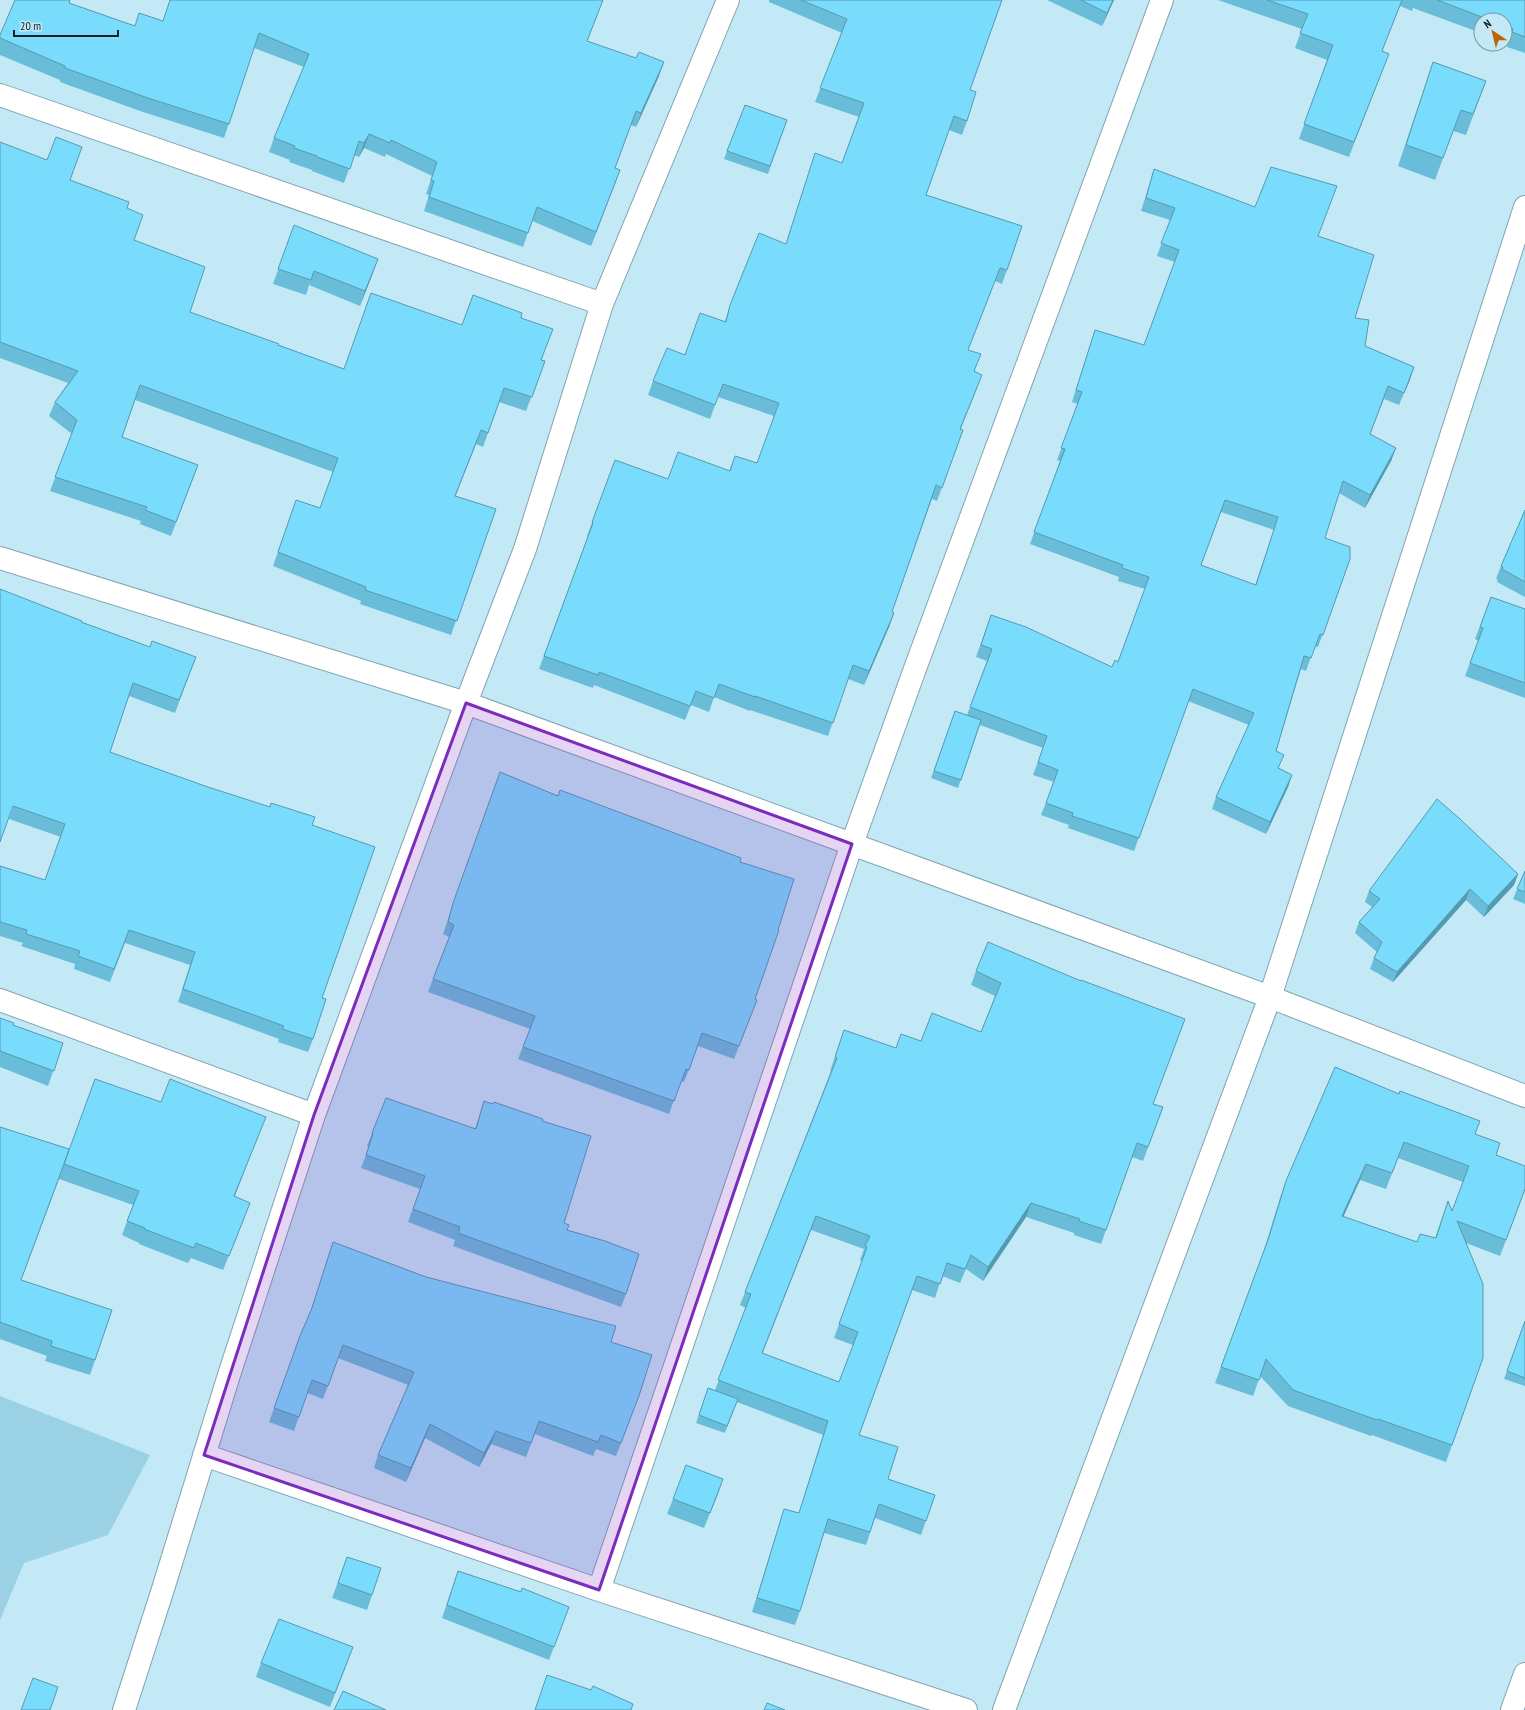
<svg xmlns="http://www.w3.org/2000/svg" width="1525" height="1710" viewBox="0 0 1525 1710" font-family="'PT Sans Narrow',sans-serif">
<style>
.green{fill:#9ad1e4}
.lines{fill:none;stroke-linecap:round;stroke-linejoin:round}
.minor-casing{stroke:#80a4b0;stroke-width:24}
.tertiary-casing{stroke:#80a4b0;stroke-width:24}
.minor{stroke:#fff;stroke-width:22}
.tertiary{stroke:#fff;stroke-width:22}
.wall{fill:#69bdd9;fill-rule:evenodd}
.shaded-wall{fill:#559ab0}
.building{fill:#7adcfc;stroke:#559ab0;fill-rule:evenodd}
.marked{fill:#7b2cbf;fill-opacity:0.2;stroke:#7b2cbf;stroke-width:3;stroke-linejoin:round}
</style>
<rect width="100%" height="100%" fill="#c3e9f7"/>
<path class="green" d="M0,1396L150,1455L108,1535L24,1563L0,1620Z"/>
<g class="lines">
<defs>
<path id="minor" d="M0,95L602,304
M0,558L466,703L1270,997L1525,1096
M0,1000L314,1115
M204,1455L599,1590L966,1710
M599,1590L852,844L916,666L1162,0
M124,1710L163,1589L229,1375L314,1115L466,703L525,549L602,304L728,0
M1512,1710L1525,1674"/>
<path id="tertiary" d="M1004,1710L1270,997L1525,207"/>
</defs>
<use href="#minor" class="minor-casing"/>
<use href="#tertiary" class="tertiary-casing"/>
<use href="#minor" class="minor"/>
<use href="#tertiary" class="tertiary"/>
</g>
<path class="wall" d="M170,0H603L587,42L659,76L636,127L631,125L615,168L620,170L591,246L532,221L523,247L424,211L429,195L426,194L432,176L386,154L385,157L364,148L359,157L354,155L344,183L312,171V170L289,162L290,160L269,152L274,138L304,67L254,48L224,138L140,111L60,82V80L0,55V35L69,3L135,26L163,21Z
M769,0H1002L970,90L967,121L962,135L949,130L926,195L1022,226L1002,284L995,281L968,350L975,371L977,388L960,429L963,430L937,501L932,499L892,612L894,613L889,627L864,685L848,679L828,736L750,710V711L714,697L709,712L691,705L685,720L594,685L593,688L539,669L588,536H587L615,460L668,479L729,471L735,456L757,463L774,416L718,397L710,419L648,395L653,381L685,355L725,321L730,305L786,244L815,153L842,163L859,117L815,102L842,33L769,2Z
M1047,0H1114L1102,26Z
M1218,0H1525V53L1507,47L1508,44L1505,43V20H1481V33L1413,8L1412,11L1400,6L1382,51L1383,68L1349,157L1299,139L1327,60L1295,48L1302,29Z
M1433,62L1486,81L1466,135L1453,131L1435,180L1398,166Z
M745,105L787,120L768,174L724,159Z
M0,142L70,180L127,208L134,240L190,312L344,369L462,325L521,318L541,360L545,361L526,411L499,402L483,447L476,444L455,496L496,509L451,635L360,604L361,601L273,566L291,514L320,508L333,472L135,400L122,437L198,465L171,536L140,524L141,521L50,491L72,434L49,416L55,402L68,383L0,358Z
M1154,169L1318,236L1355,318L1365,346L1414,367L1399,405L1384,399L1370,434L1396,448L1391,461L1365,508L1339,493L1325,538L1350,559L1318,647L1315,646L1306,671L1301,669L1276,751L1279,768L1292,775L1288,787L1266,834L1212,809L1216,797L1249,725L1188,701L1134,851L1068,828L1069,825L1041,815L1054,782L1033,775L1043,748L980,725L958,788L931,778L955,711L967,715L987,661L976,657L991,615L1112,667L1118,662L1145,589L1118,581L1119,577L1030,544L1060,461L1057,460L1078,404L1072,402L1095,330L1144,345L1175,262L1157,256L1170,220L1141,211L1150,182ZM1221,512L1274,530L1255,585L1201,565Z
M294,225L373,273L360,306L309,285L306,295L273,284Z
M1525,510V597L1497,582L1498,580L1496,579L1501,566Z
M1491,597L1525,609V698L1465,676L1478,641L1475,639Z
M81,622L150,647L196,657L175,713L129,696L110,752L312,825L322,998L313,1039L308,1052L278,1042L279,1039L178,1002L190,965L125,943L110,982L74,969L75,964L21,946L23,943L0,936V866L45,880L61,837L9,819Z
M500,772L558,796L740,862L778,930L755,999L757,1000L734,1059L698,1046L684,1082L681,1081L669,1114L518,1059L530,1029L428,992L449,937L443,934L449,916Z
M1525,871V904L1513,899Z
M1518,874L1514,885L1484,917L1466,900L1393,982L1370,969L1374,958L1377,952L1355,933L1359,922L1372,907L1365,902L1369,891Z
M988,942L1153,1104L1163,1107L1143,1161L1132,1157L1101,1244L1074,1235V1233L1026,1217L983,1281L966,1269L960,1283L942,1276L935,1298L912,1290L859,1435L888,1479L935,1495L921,1535L875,1518L866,1545L824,1533L800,1611L795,1625L752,1612L780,1522L784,1509L799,1513L823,1435L737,1402L725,1433L696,1423L708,1388L715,1390L746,1308L740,1305L831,1071H830L844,1030L896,1048L921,1041L981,1032L995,996L971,985L976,971ZM811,1230L864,1249L860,1260L862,1261L834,1338L853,1345L839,1382L762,1353Z
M0,1018L13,1025L63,1043L48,1086L0,1067Z
M1335,1067L1476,1134L1496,1155L1525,1190L1500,1256L1466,1243L1483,1358L1446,1462L1372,1435L1371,1436L1288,1406L1260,1376L1253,1396L1215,1383L1263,1253L1280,1198L1286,1181ZM1398,1158L1463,1182L1452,1211L1448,1201L1435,1238L1420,1234L1417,1242L1343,1217L1360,1180L1386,1189Z
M484,1101L542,1121L564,1223L567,1230L626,1294L621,1307L453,1246L455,1240L408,1222L420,1189L361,1168L369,1147L367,1146L372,1133L475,1129Z
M161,1102L260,1131L234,1197L245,1217L223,1270L191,1258L188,1263L139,1244V1243L122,1235L133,1205L59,1179L21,1280L95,1360L90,1375L45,1361L47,1356L0,1339V1127L69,1149Z
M333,1242L426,1277L611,1342L640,1393L616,1456L596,1449L593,1456L535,1434L526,1457L491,1444L479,1467L425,1438L406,1482L374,1468L378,1455L408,1385L338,1358L323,1399L307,1393L294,1431L269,1422L300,1336L310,1313Z
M1525,1321V1386L1504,1379Z
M723,1479L704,1528L667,1514L673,1499Z
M347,1557L372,1595L367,1610L332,1598Z
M458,1571L521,1592L569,1607L549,1660L442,1618Z
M348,1661L330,1707L256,1677L261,1663Z"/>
<path class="shaded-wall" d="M1113,0H1114L1102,26L1107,13Z
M664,62L659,76L636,127L641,113Z
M369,134L364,148L359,157L364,143Z
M620,170L615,184L591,246L596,232Z
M378,259L373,273L360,306L365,291Z
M1414,367L1410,380L1399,405L1404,393Z
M982,375L977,388L955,443L960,429Z
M481,430L476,444L450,510L455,496Z
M1396,448L1391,461L1365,508L1370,495Z
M894,613L889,627L864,685L869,671Z
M1292,775L1288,787L1266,834L1270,822Z
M1518,874L1514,885L1484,917L1488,906Z
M1470,889L1466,900L1393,982L1397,972Z
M266,1117L260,1131L229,1211L234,1196Z
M1366,1164L1360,1180L1336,1233L1342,1216Z
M1031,1203L1026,1217L983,1281L988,1267Z
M816,1216L811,1230L757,1367L762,1353Z
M430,1424L425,1438L406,1482L411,1468Z
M496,1431L491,1444L479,1467L484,1453Z
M723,1479L718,1494L704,1528L710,1513Z"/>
<path class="building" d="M15,0H70L69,3L135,26L139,13L163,21L170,0H603L587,41L636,58L639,52L664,62L641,113L636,111L615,168L620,170L596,232L537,207L528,233L429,197L434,181L431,180L437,162L391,140L390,143L369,134L364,143L359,141L350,169L317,157V156L294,148L295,146L274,138L309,54L259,33L229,124L145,97L65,68V66L0,38V35Z
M801,0H1002L970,90L976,92L967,121L954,116L926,195L1022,226L1007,270L1000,268L968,350L981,354L974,371L982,375L960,429L963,430L942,488L936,485L892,612L894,613L869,671L853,665L833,723L755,696V697L719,684L714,698L696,691L690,706L599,672L598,675L544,656L593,523L592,522L615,460L668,479L678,452L730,471L735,456L757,463L779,403L723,384L715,405L653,381L667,348L685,355L700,313L726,322L730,305L759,233L786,244L815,153L842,163L864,103L820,88L847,19Z
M1081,0H1113L1107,13Z
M1267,0H1402L1382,51L1389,54L1354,142L1304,124L1333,45L1300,33L1308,14Z
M1437,0H1525V37L1512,32L1513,29L1505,26V20H1490Z
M1433,62L1486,81L1473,114L1461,110L1443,158L1406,145Z
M745,105L787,120L770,166L727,151Z
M56,137L82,147L70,180L129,202L127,208L143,215L134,240L205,267L190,312L279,344L278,345L344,369L371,293L462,325L473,295L522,313L521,318L553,329L541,360L545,361L532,397L504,388L488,433L481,430L455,496L496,509L457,621L365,590L366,587L278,552L296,500L320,508L338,458L140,385L122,437L198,465L176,522L145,510L147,507L55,477L77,420L55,402L78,371L0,342V142L47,160Z
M1271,167L1337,186L1318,236L1374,255L1355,318L1369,320L1365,346L1414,367L1404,393L1388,386L1370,434L1396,448L1370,495L1343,481L1325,538L1350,547V559L1323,635L1320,634L1311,658L1304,656L1276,751L1284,755L1278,768L1292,775L1270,822L1216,797L1254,713L1193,689L1139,838L1072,816L1073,813L1046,803L1058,770L1038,762L1047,736L970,707L992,649L981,645L991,615L1026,627L1112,667L1115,660L1118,662L1149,577L1122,568L1123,565L1034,532L1065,449L1061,448L1082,392L1076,390L1095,330L1144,345L1179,250L1161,243L1175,208L1146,198L1154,169L1255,207ZM1225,500L1278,517L1256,585L1201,565Z
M294,225L378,259L365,291L314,271L311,280L278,269Z
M1525,510V582L1502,569L1503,567L1501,566Z
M0,589L82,621L81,622L150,647L152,641L196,657L179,700L133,683L110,752L205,786L270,807L271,803L315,817L312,825L375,847L322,998L326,999L313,1039L282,1029L284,1026L183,989L195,952L129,930L114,969L78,956L80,951L26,934L27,930L0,922V866L45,880L65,824L13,806L0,842Z
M1491,597L1525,609V683L1470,663L1483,628L1480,627Z
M955,711L981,720L961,780L934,771Z
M500,772L558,796L560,790L741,858L740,862L794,879L778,930H779L755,999L757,1000L739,1046L702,1033L689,1070L686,1069L674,1101L523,1047L535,1016L433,979L454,925L448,922L453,903Z
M1437,799L1460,819L1518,874L1488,906L1470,889L1397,972L1374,958L1382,942L1359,922L1380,899L1369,891Z
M1525,871V892L1517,889Z
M988,942L1081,981V980L1185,1019L1153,1104L1163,1107L1148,1147L1137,1143L1106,1230L1079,1221L1080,1219L1031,1203L988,1267L971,1255L965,1269L947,1263L940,1284L917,1276L859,1435L898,1447L888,1479L935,1495L926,1521L879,1504L870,1532L828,1519L800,1611L757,1598L784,1509L799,1513L828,1421L718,1380L751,1294L745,1292L837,1058L835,1057L844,1030L896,1048L901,1034L921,1041L932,1013L981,1032L1001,983L976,971ZM816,1216L870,1236L865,1246L867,1247L839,1324L858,1332L839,1382L762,1353Z
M0,1018L14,1023L13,1025L63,1043L54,1071L0,1051Z
M1335,1067L1399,1094L1400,1091L1480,1121L1475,1134L1500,1143L1496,1155L1525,1166V1189L1506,1240L1457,1221L1483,1284V1358L1452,1445L1378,1419L1377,1420L1293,1390L1266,1359L1259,1380L1221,1367L1269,1237L1286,1181ZM1404,1142L1469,1166L1452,1211L1448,1201L1436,1238L1420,1234L1417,1242L1342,1216L1366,1164L1392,1173Z
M95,1079L161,1102L170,1079L266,1117L234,1196L250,1203L229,1256L196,1243L194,1248L144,1229L145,1228L127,1221L139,1191L64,1164L21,1280L112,1310L95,1360L51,1346L52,1341L0,1322V1127L69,1149L64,1164Z
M386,1098L476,1129L484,1101L493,1104L494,1102L543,1119L542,1121L591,1136L564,1223L569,1225L567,1230L605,1241L639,1254L626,1294L458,1233L460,1227L413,1209L425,1176L366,1155L373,1134L372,1133Z
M333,1242L426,1277L616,1326L611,1342L652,1355L640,1393L621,1443L601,1435L598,1442L539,1421L531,1443L496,1431L484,1453L430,1424L411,1468L378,1455L414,1372L343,1345L328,1386L312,1380L299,1417L274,1408L300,1336L312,1308Z
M1525,1321V1378L1507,1371Z
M708,1388L738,1399L727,1426L699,1415Z
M686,1465L723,1479L710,1513L673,1499Z
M347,1557L381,1568L372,1595L338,1583Z
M458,1571L521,1592L522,1588L569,1607L554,1647L447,1605Z
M279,1619L353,1647L335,1693L261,1663Z
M547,1675L591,1690L593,1686L633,1704L631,1710H535Z
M33,1678L58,1687L50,1710H21Z
M343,1691L386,1710H334Z
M767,1703L785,1710H764Z"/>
<path class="marked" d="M466,703L852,844L599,1590L204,1455L314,1115Z"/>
<g transform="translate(1493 32) rotate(325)"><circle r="19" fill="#c3e9f7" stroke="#7c99a3"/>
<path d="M0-3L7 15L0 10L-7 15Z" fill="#bd6404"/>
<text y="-6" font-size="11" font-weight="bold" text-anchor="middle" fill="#112025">N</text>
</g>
<path d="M14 30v6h104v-6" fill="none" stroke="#112025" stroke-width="2"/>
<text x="20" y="30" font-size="12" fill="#112025" stroke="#c3e9f7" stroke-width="3" paint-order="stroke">20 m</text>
</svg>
